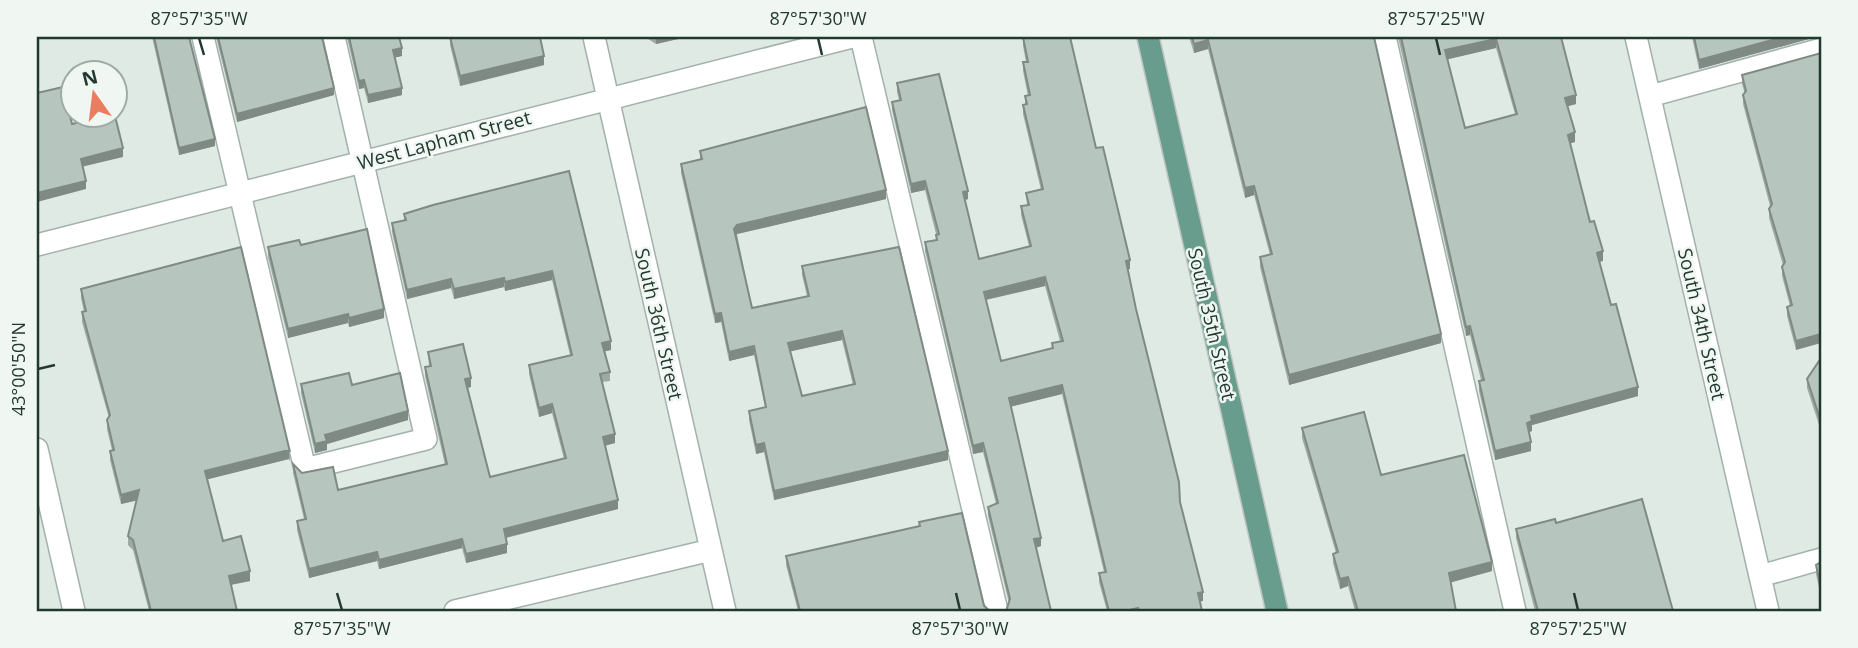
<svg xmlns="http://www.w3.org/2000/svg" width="1858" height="648" viewBox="0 0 1858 648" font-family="'Open Sans',sans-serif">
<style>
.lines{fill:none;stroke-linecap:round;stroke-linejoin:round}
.minor-casing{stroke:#a3b1ac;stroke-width:24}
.major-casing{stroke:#bdc4c2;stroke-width:24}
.minor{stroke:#fff;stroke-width:21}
.major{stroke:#689d8d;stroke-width:21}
.wall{fill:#9da9a3;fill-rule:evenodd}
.shaded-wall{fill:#7f8a85}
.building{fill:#b6c5be;stroke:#7f8a85;stroke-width:2;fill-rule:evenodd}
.ticks{fill:none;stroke:#223932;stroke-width:2.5}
.labels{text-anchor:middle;stroke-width:5;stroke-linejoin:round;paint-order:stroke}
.street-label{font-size:19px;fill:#223932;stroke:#f0f7f3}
.neatline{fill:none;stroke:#223932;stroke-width:2.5}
.ticks-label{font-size:18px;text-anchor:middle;fill:#223932}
</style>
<rect width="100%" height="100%" fill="#e0eae5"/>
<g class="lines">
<defs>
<path id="minor" d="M203,37L305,469L426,439L334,37
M594,37L725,611
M861,37L997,611
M1385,37L1515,611
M1636,37L1768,611
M1650,96L1821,49
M37,245L852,37
M37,449L74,611
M1760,576L1821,559
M455,611L711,550"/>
<path id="major" d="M1148,37L1277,611"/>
</defs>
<use href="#minor" class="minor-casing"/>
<use href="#major" class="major-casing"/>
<use href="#minor" class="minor"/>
<use href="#major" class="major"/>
</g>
<path class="wall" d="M152,37H189L215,146L179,155Z
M216,37H322L334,95L237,122Z
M347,37H399L402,56L395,57L402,95L368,103L364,88L359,89Z
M450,37L544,65L460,86L450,45Z
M645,37H678V39L656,44Z
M1023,37L1096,148L1130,269H1128L1136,309L1203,601H1200L1202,611H1107L1099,582V573L1104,572L1062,394L1010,407L1041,546L1036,548L1009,603L988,516V507L996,504L983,452L973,454L925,251V242L936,240V234L925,190L911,193L892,110V102L899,100L897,92V83L968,199L965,200L979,259L1029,246L1021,215V206L1027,205L1026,193L1041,190L1023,114V105L1025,104V96H1028L1023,71V62H1026L1023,46ZM1045,286L1060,341L1052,343V349L1001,361L986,300Z
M1189,37H1374L1441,343L1289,385L1260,267V257L1270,255L1254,195L1245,198L1208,49L1194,53Z
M1398,37H1561L1576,104L1568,106L1575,142L1570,143L1590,222L1603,261L1599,262L1638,396L1532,425V431L1529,432L1531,451L1495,460L1479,391V381L1481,380L1470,335L1466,336ZM1496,48L1515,114L1465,128L1447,59Z
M1692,37H1816L1699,69Z
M1821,53L1796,350L1787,316V307L1790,306L1782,276V267L1783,265L1769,218V209L1770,206L1743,104V95L1745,94L1742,84V75Z
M700,151L886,199L737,234L752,308L807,296L802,275V266L948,460L774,500L764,452L756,454L749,420V411L765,407L754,355L729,361L721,322L715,323L681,173V164L700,160ZM842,340L853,385L802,396L790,351Z
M569,171L611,350L605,351L610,372V381L602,382L615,443L605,446L618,509L506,538L507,553L466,563L462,548L379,569L377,561L309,578L297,530V521L304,519L293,473V464L302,473L338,490L445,465L425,376V367L429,366L428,352L471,387L468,388L490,477L564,459L552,413L539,417L529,374V365L570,355L552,280L505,291L504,287L454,299L451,288L407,299L392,232V223L404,220V214Z
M301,245L384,318L349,327L348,323L288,338L268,257V247Z
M81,289L290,452V462L289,459L207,479L223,541L250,581L231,585L237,611H149L133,550L128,545V536L137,500L121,504L110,460V451L112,450L107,429V420L109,418L82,322V312H84L81,298Z
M1821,358V431L1807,388V379Z
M301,384L352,385L408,420L327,444V450L315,453L301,393Z
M1302,428L1381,475L1492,571L1451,582L1456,611H1355L1348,586L1340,589L1333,563V554L1336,553L1302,438Z
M919,522L990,611H798L786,565V556L919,526Z
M1556,523L1673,611H1535L1516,538V529Z
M1821,562V597L1816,574V565Z"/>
<path class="shaded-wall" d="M656,37H678V39L656,44Z
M1783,37H1816L1699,69V60Z
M1496,39V48L1445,60V50Z
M1208,40V49L1194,53V44Z
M402,48V56L393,58V50Z
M544,56V65L460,86V76Z
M364,80V88L359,89V81Z
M334,88V95L237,122V114Z
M402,88V95L368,103V95Z
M1576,95V104L1565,107V98Z
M1575,132V142L1568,144V135Z
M215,139V146L179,155V148Z
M123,148V157L81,167V159Z
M86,181V189L37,202V193Z
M925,181V190L911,193V184Z
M1254,186V195L1245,198V188Z
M886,190V199L737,234L734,238V229L737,225Z
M968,191V199L963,201V192Z
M1603,251V261L1597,262V253Z
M1130,260V269L1126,270V261Z
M552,271V280L505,291V282Z
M1045,277V286L984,300V292Z
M504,278V287L454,299V289Z
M451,279V288L407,299V290Z
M384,309V318L349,327V318Z
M721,313V322L715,323V314Z
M348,314V323L288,338V329Z
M1470,326V335L1466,336V327Z
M842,331V340L788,352V343Z
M1441,334V343L1289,385V375Z
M1821,334V343L1796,350V341Z
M611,341V350L602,352V343Z
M754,346V355L729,361V352Z
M471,378V387L465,388V379Z
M1062,385V394L1009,407V398Z
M1638,387V396L1532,425V431L1527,433V423L1531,416Z
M552,404V413L539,417V408Z
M408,411V420L327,444V450L315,453V444L325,435Z
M615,434V443L603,446V437Z
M1531,442V451L1495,460V451Z
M764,443V452L756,454V445Z
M983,443V452L973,454V446Z
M289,450V459L205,480V471Z
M948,451V460L774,500V491Z
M139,490V500L121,504V495Z
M618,500V509L504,538V529Z
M1041,538V546L1034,548V539Z
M462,539V548L379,569V560Z
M507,544V553L466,563V554Z
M377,552V561L309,578V569Z
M1492,562V571L1449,583V573Z
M250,571V581L229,585V576Z
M1348,577V586L1340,589V579Z
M1203,592V601L1198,602V593Z"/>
<path class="building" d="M154,37H189L215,139L179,148Z
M218,37H322L334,88L237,114Z
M349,37H399L402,48L393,50L402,88L368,95L364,80L359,81Z
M450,37H540L544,56L460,76Z
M1023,37H1070L1096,148L1103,147L1130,260L1126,261L1136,309L1179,482L1180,502L1203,592L1198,593L1202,611H1139L1138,608L1125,611H1109L1099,573L1106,572L1062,385L1009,398L1041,538L1034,539L1051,611H1006L1010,599L988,507L998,503L983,443L973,446L925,242L937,240L936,235L939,234L925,181L911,184L892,102L901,100L897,83L939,74L968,191L963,192L979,259L1031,246L1021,206L1029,205L1026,193L1043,189L1023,105L1027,104L1025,96L1030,95L1023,62H1028ZM1045,277L1063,341L1052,343L1053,348L1001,361L984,292Z
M1192,37H1374L1441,334L1289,375L1260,257L1272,254L1254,186L1245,188L1208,40L1194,44Z
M1401,37H1561L1576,95L1565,98L1575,132L1568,135L1590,222L1594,221L1603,251L1597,253L1611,305L1616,304L1638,387L1531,416L1532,421L1527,423L1531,442L1495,451L1479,381L1484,380L1470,326L1466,327ZM1496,39L1517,114L1465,128L1445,50Z
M1694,37H1783L1699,60Z
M1821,53V334L1796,341L1787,307L1792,305L1782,267L1785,262L1769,209L1772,204L1743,95L1746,91L1742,75Z
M63,87L72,124L108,116H115L123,148L81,159L86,181L37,193V165H38L37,158V93Z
M866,107L886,190L737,225L734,229L752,308L809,296L802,266L899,247L948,451L774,491L764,443L756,445L749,411L766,407L754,346L729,352L721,313L715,314L681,164L702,159L700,151ZM842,331L855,384L802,396L788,343Z
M569,171L611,341L602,343L610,372L600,374L615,434L603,437L618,500L504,529L507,544L466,554L462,539L379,560L377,552L309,569L297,521L306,519L293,464L302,473L333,467L338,490L447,464L425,367L431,366L428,352L463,344L471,378L465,379L490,477L566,458L552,404L539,408L529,365L572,355L552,271L505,282L504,278L454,289L451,279L407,290L392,223L406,220L404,214L433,205Z
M367,229L384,309L349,318L348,314L288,329L268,247L299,240L301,245Z
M241,247L290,452L289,450L205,471L223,541L241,536L250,571L229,576L237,611H151L133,540L128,536L139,490L121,495L110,451L114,450L107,420L110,415L82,312L86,311L81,289Z
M1821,358V422L1807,379Z
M349,373L352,385L400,373L408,411L325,435L327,441L315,444L301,384Z
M1364,412L1381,475L1464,455L1492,562L1449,573L1456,611H1358L1348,577L1340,579L1333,554L1338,552L1302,428Z
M1642,499L1673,611H1538L1516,529L1555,519L1556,523Z
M962,513L984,606L990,611H800L786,556L920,526L919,522Z
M1821,562V588L1816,565Z"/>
<path class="ticks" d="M199,38L204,55M818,38L822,55M1436,38L1440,55M38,369L55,365M337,593L342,610M956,593L960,610M1574,593L1578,610"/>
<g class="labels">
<g class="street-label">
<text transform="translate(444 140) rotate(-15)" y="7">West Lapham Street</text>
<text transform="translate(659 324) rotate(77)" y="7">South 36th Street</text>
<text transform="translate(1212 324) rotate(77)" y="7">South 35th Street</text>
<text transform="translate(1702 324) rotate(77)" y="7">South 34th Street</text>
</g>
</g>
<rect width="1858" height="648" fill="none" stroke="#f0f7f3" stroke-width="77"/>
<g transform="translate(94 94) rotate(346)"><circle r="33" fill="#f0f7f3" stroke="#9eaba6" stroke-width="2"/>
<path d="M0-5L12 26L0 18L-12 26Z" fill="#e97d60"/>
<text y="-10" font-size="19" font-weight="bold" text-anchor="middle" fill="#223932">N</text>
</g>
<rect x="38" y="38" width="1782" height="572" class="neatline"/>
<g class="ticks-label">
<text x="199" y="25">87°57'35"W</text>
<text x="818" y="25">87°57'30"W</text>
<text x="1436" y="25">87°57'25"W</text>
<text transform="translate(19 369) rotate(-90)" y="6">43°00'50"N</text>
<text x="342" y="635">87°57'35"W</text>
<text x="960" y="635">87°57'30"W</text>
<text x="1578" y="635">87°57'25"W</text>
</g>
</svg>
